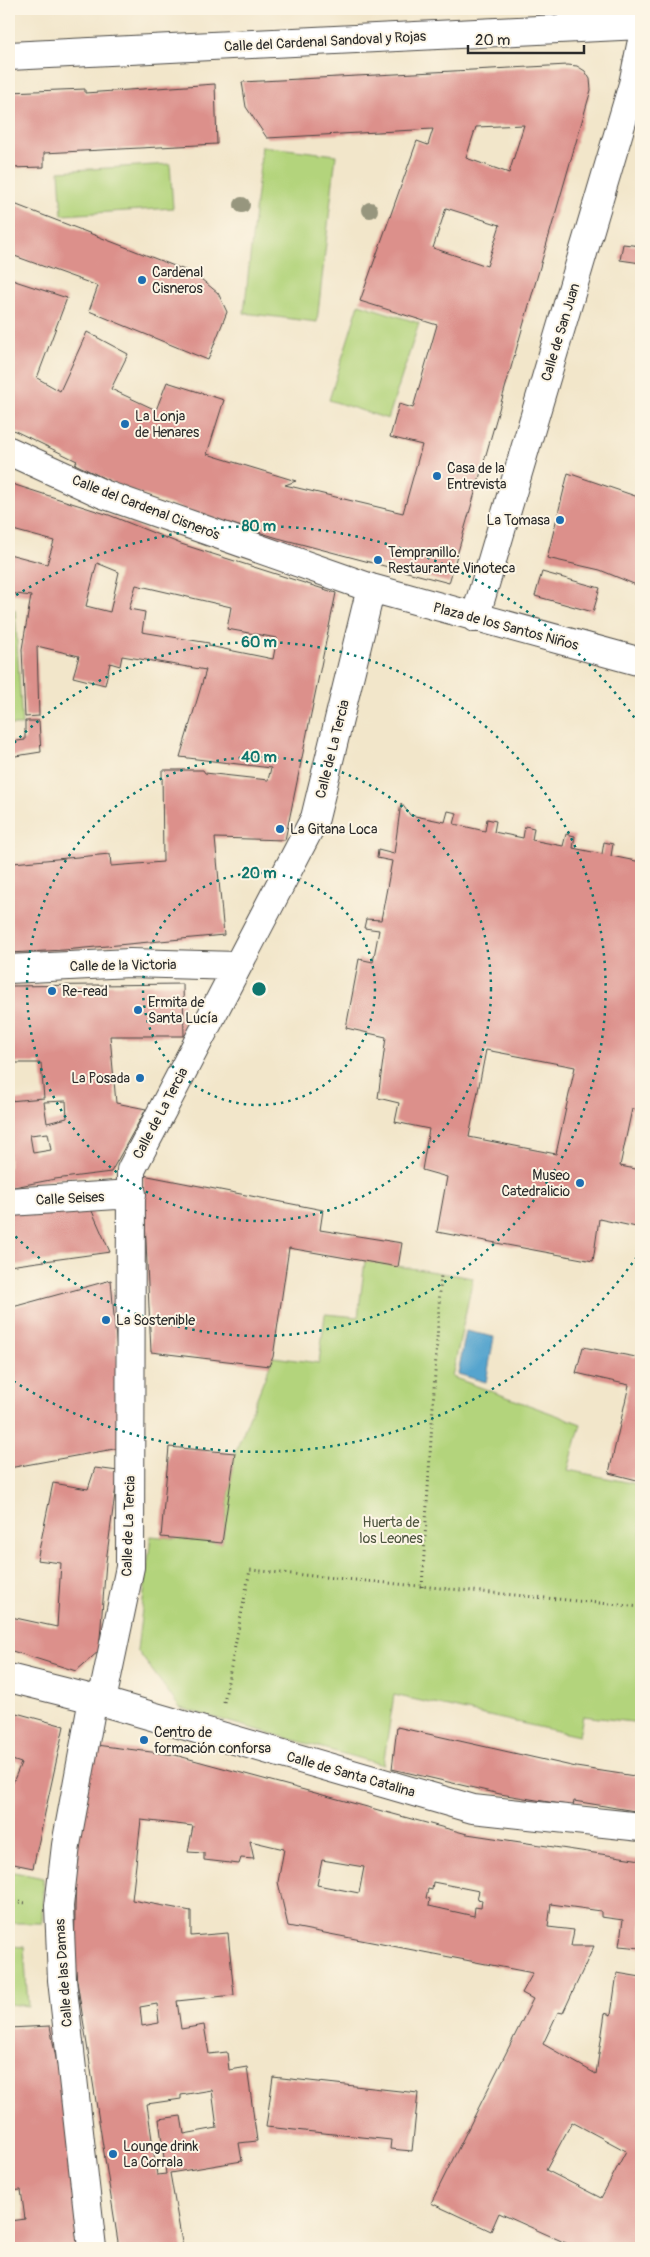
<svg xmlns="http://www.w3.org/2000/svg" width="650" height="2257" viewBox="0 0 650 2257" font-family="Pangolin,sans-serif">
<style>
.green{fill:#b3d47c;stroke:#6f8054}
.water{fill:#54a4ce;stroke:#40687c}
.building{fill:#dc908b;fill-rule:evenodd}
.lines{fill:none;stroke-linecap:round;stroke-linejoin:round}
.street-casing{stroke:#494743;stroke-width:30}
.path{stroke:#494743;stroke-width:3;stroke-dasharray:1 4;stroke-linecap:butt}
.street{stroke:#fff;stroke-width:28}
.tree{fill:#97967e}
.ring{fill:none;stroke:#0f766e;stroke-width:2.5;stroke-dasharray:2.5 5}
.poi-dot{fill:#1f6fb2;stroke:#fcf5e5;stroke-width:2}
.labels{text-anchor:middle;stroke-width:4;stroke-linejoin:round;paint-order:stroke}
.street-label{font-size:14px;fill:#2b2b2b;stroke:#fcf5e5}
.poi-label{font-size:14px;fill:#2b2b2b;stroke:#fcf5e5;text-anchor:start}
.park-label{font-size:14px;fill:#4d553f;stroke:#fcf5e5}
.centre{fill:#0f766e;stroke:#fcf5e5;stroke-width:2.5}
.ring-label{font-size:15px;text-anchor:middle;font-weight:bold;fill:#0f766e;stroke:#fcf5e5;stroke-width:4;stroke-linejoin:round;paint-order:stroke}
</style>
<rect width="100%" height="100%" fill="#fcf5e5"/>
<filter id="ink" filterUnits="userSpaceOnUse"><feTurbulence type="fractalNoise" baseFrequency=".02" numOctaves="2"/><feDisplacementMap in="SourceGraphic" scale="10" xChannelSelector="R" yChannelSelector="G"/><feConvolveMatrix kernelMatrix="1 2 1 2 8 2 1 2 1" color-interpolation-filters="sRGB"/></filter>
<filter id="wash" filterUnits="userSpaceOnUse"><feTurbulence type="fractalNoise" baseFrequency=".0096" numOctaves="4" result="noise"/><feDisplacementMap in="SourceGraphic" scale="20" xChannelSelector="R" yChannelSelector="G"/><feGaussianBlur stdDeviation="1.12" result="paint"/><feColorMatrix in="noise" values="0 0 0 0 0 0 0 0 0 0 0 0 0 0 0 0 0 1.4 0 .05"/><feComposite in="paint" operator="in"/></filter>
<g filter="url(#wash)">
<rect width="100%" height="100%" fill="#f2e6ca"/>
<path class="green" d="M262,146L336,155L317,322L244,313Z
M170,164L173,208L62,215L59,171Z
M359,304L419,323L388,419L329,400Z
M9,609L15,610L22,725H9Z
M365,1261L473,1278L452,1377L581,1424L568,1470L641,1485V1723L583,1716L579,1736L394,1695L383,1765L180,1708L137,1650L151,1536L222,1543L235,1453L273,1357L319,1363L325,1314L358,1317Z
M9,1871L43,1878L42,1923H9Z
M9,1946L24,1947L28,2006L9,2004Z"/>
<path class="water" d="M466,1331L494,1337L486,1382L458,1374Z"/>
<g id="blocks">
<path class="building" d="M568,65L577,66L585,71L590,79L591,90L449,583L278,538L189,511L122,487L75,464L77,461L9,428V279L67,298L37,378L60,391L87,332L128,354L111,389L156,410L167,382L224,400L207,454L296,481L285,485L403,513L422,445L390,437L399,404L413,408L437,325L360,301L417,141L428,145L433,129L267,138L246,107L242,82ZM524,125L509,173L466,158L476,127ZM446,208L500,225L487,266L433,248Z
M215,84L217,144L44,153V167L9,168V92L85,89V93Z
M9,202L195,274L218,293L227,312L208,360L89,311L98,286L9,254Z
M623,244L641,246V263L620,260Z
M568,473L641,498V587L600,570L547,558Z
M9,483L109,515L181,544L336,593L285,840L215,838L224,935L64,950L9,953V832L13,833V863L110,854L111,866L163,862L162,770H203L205,773L268,780L271,768L180,757L206,670L122,656L120,666L110,663L105,685L73,677L79,656L37,646L39,716L25,717L22,649L31,596L9,593V554L47,564L54,541L13,530L9,544ZM97,563L119,572L110,612L86,606ZM136,585L231,607L227,629L277,638L273,659L209,646V643L142,632L145,612L129,609Z
M542,572L600,588L593,612L535,596Z
M25,721H39L41,752L9,757V742L25,740Z
M401,803L410,815L445,822L448,811L457,813L454,824L485,831L487,819L496,821L494,832L523,838L525,826L534,828L532,840L563,846L566,834L575,836L573,848L602,854L604,842L613,844L611,856L641,862V1110L632,1109L620,1166L641,1170V1228L599,1219L593,1261L437,1232L447,1177L422,1170L429,1129L395,1122L399,1103L378,1098L386,1037L346,1028L359,959L373,962L379,930L364,928L366,919L381,920L392,861L377,858L378,850L394,854ZM486,1050L575,1067L556,1154L469,1137Z
M183,984L184,1036H110L116,1103L146,1109L111,1172L55,1179L9,1188V1101L44,1098L41,1063H9V986ZM66,1101L67,1118L47,1123L44,1102ZM48,1133L51,1150L33,1153L30,1135Z
M143,1175L323,1210L320,1230L402,1243L398,1267L289,1248L273,1357L269,1366L151,1352Z
M88,1202L110,1252L9,1266V1210Z
M111,1280L125,1447L9,1468V1308Z
M583,1347L636,1357L638,1353L641,1354V1481L609,1473L629,1385L576,1373Z
M169,1447L235,1453L222,1543L161,1537Z
M95,1468L118,1471L106,1562L99,1651L76,1671L9,1650V1624L11,1617L57,1627L61,1563L37,1560L53,1483L88,1489Z
M9,1711L64,1726L33,1868L9,1863V1792L21,1763L9,1759Z
M397,1727L576,1767L641,1777V1812L574,1801L573,1806L500,1794L392,1769Z
M88,1744L175,1755L467,1834L641,1860V1948L619,1946L623,1920L601,1917V1911L551,1904L548,1927L574,1930L571,1946H594L563,2013L558,2012L543,2044L596,2074L605,2013L611,2015L617,1973L641,1977V2233L634,2248H577L499,2213L491,2231L431,2203L533,1999L522,1993L533,1973L288,1926L278,1882L284,1849L250,1841L254,1859L241,1858L239,1864L204,1860V1853L188,1852L193,1826L141,1820L132,1900L191,1911V1936L228,1933L234,1995L177,2001L181,2029L204,2025L209,2054L227,2052L229,2070L247,2067L257,2141L239,2143L242,2161L170,2173L183,2248H119L74,1962L76,1857ZM322,1860L364,1867L359,1893L317,1885ZM433,1882L479,1891L477,1899L482,1900L481,1908L475,1907L474,1916L429,1906L430,1899L426,1898L428,1889L432,1890ZM157,2004L159,2023L142,2026L140,2007ZM212,2090L217,2128L184,2134L181,2116L159,2119L166,2174L157,2175L147,2104L181,2099V2095ZM572,2122L626,2151L601,2198L546,2170Z
M50,2026L79,2183L84,2248H9V2221L25,2219L21,2190L9,2191V2028Z
M273,2077L418,2093L412,2151L390,2149L391,2140L266,2127Z"/>
</g>
</g>
<g filter="url(#ink)">
<use href="#blocks" fill-opacity="0" stroke="#494743" stroke-width="1"/>
<g class="lines">
<defs>
<path id="street" d="M9,56L641,25
M9,451L103,494L371,588L641,662
M475,618L633,84L641,45
M9,969L130,963L237,966
M9,1202L132,1194
M9,1678L93,1699L473,1809L641,1827
M92,2248L62,1980L59,1906L66,1845L93,1699L104,1691L130,1567L131,1170L315,818L371,588"/>
</defs>
<use href="#street" class="street-casing"/>
<path class="path" d="M422,1587L441,1274
M224,1702L250,1570L641,1607
M9,1901L26,1903"/>
<use href="#street" class="street"/>
</g>
<g class="tree">
<circle cx="242" cy="205" r="8"/>
<circle cx="370" cy="210" r="8"/>
</g>
</g>
<g class="ring">
<circle cx="259" cy="989" r="116"/>
<circle cx="259" cy="989" r="232"/>
<path d="M9 748A347 347 0 1 1 9 1230"/>
<path d="M641 1251A463 463 0 0 1 10 1379M10 599A463 463 0 0 1 641 727"/>
</g>
<g class="poi-dot">
<circle cx="142" cy="280" r="5"/>
<circle cx="125" cy="424" r="5"/>
<circle cx="437" cy="476" r="5"/>
<circle cx="560" cy="520" r="5"/>
<circle cx="378" cy="560" r="5"/>
<circle cx="280" cy="829" r="5"/>
<circle cx="52" cy="991" r="5"/>
<circle cx="138" cy="1010" r="5"/>
<circle cx="140" cy="1078" r="5"/>
<circle cx="580" cy="1183" r="5"/>
<circle cx="106" cy="1320" r="5"/>
<circle cx="144" cy="1740" r="5"/>
<circle cx="113" cy="2154" r="5"/>
</g>
<g class="labels">
<g class="street-label">
<text transform="translate(325 41) rotate(-3)" y="5">Calle del Cardenal Sandoval y Rojas</text>
<text transform="translate(560 332) rotate(-73)" y="5">Calle de San Juan</text>
<text transform="translate(146 507) rotate(21)" y="5">Calle del Cardenal Cisneros</text>
<text transform="translate(506 626) rotate(15)" y="5">Plaza de los Santos Niños</text>
<text transform="translate(332 749) rotate(-76)" y="5">Calle de La Tercia</text>
<text transform="translate(123 965) rotate(-1)" y="5">Calle de la Victoria</text>
<text transform="translate(160 1113) rotate(-62)" y="5">Calle de La Tercia</text>
<text transform="translate(70 1198) rotate(-3)" y="5">Calle Seises</text>
<text transform="translate(128 1526) rotate(-88)" y="5">Calle de La Tercia</text>
<text transform="translate(351 1774) rotate(16)" y="5">Calle de Santa Catalina</text>
<text transform="translate(63 1973) rotate(-94)" y="5">Calle de las Damas</text>
</g>
<g class="poi-label">
<text x="152" y="277">Cardenal<tspan x="152" dy="16">Cisneros</tspan></text>
<text x="135" y="421">La Lonja<tspan x="135" dy="16">de Henares</tspan></text>
<text x="447" y="473">Casa de la<tspan x="447" dy="16">Entrevista</tspan></text>
<text x="550" y="525" text-anchor="end">La Tomasa</text>
<text x="388" y="557">Tempranillo.<tspan x="388" dy="16">Restaurante Vinoteca</tspan></text>
<text x="290" y="834">La Gitana Loca</text>
<text x="62" y="996">Re-read</text>
<text x="148" y="1007">Ermita de<tspan x="148" dy="16">Santa Lucía</tspan></text>
<text x="130" y="1083" text-anchor="end">La Posada</text>
<text x="570" y="1180" text-anchor="end">Museo<tspan x="570" dy="16">Catedralicio</tspan></text>
<text x="116" y="1325">La Sostenible</text>
<text x="154" y="1737">Centro de<tspan x="154" dy="16">formación conforsa</tspan></text>
<text x="123" y="2151">Lounge drink<tspan x="123" dy="16">La Corrala</tspan></text>
</g>
<g class="park-label">
<text x="391" y="1527">Huerta de<tspan x="391" dy="16">los Leones</tspan></text>
</g>
</g>
<circle cx="259" cy="989" r="8" class="centre"/>
<g class="ring-label">
<text x="259" y="531">80 m</text>
<text x="259" y="647">60 m</text>
<text x="259" y="762">40 m</text>
<text x="259" y="878">20 m</text>
</g>
<rect width="650" height="2257" fill="none" stroke="#fcf5e5" stroke-width="30"/>
<path d="M468 45v8h116v-8" fill="none" stroke="#2b2b2b" stroke-width="2.5"/>
<text x="475" y="45" font-size="15" fill="#2b2b2b" stroke="#fcf5e5" stroke-width="4" paint-order="stroke">20 m</text>
</svg>
